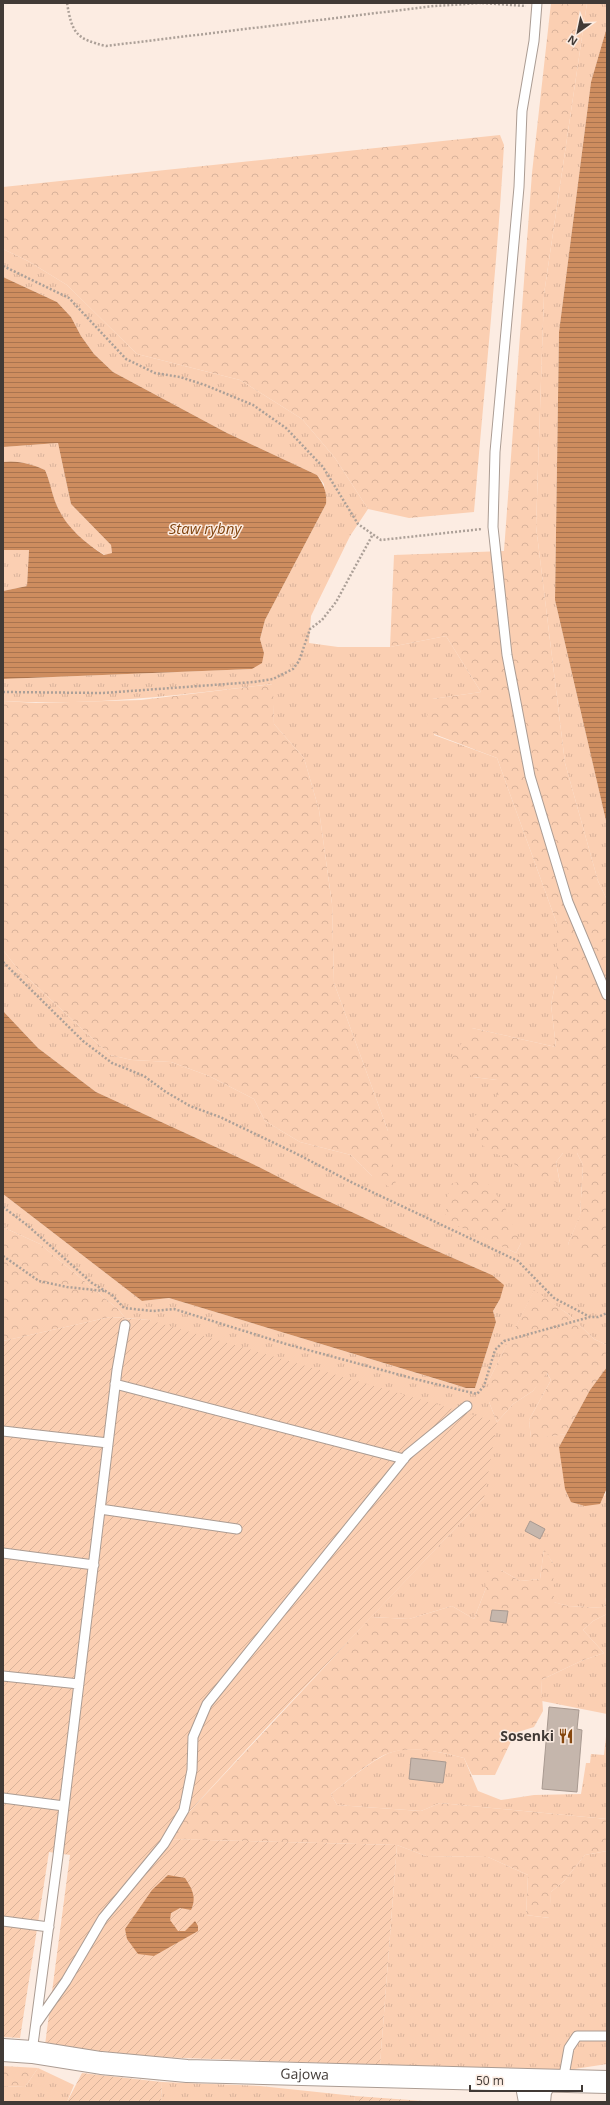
<svg xmlns="http://www.w3.org/2000/svg" width="610" height="2105" viewBox="0 0 610 2105" font-family="'Open Sans',sans-serif">
<style>
.grass{fill:url(#grass-tufts);fill-rule:evenodd}
.forest{fill:url(#forest-crowns)}
.garden{fill:url(#garden-furrows)}
.water{fill:url(#water-rules)}
.building{fill:#c5b6ac;stroke:#a89990}
.lines{fill:none;stroke-linecap:round;stroke-linejoin:round}
.service-casing{stroke:#ab9c93;stroke-width:11}
.minor-casing{stroke:#ab9c93;stroke-width:20}
.tertiary-casing{stroke:#ab9c93;stroke-width:24}
.path{stroke:#aca098;stroke-width:2.5;stroke-dasharray:2 2;stroke-linecap:butt}
.service{stroke:#fff;stroke-width:9}
.minor{stroke:#fff;stroke-width:18}
.tertiary{stroke:#fff;stroke-width:22}
.labels{text-anchor:middle;stroke-width:3;stroke-linejoin:round;paint-order:stroke}
.poi-label{font-size:14px;font-weight:bold;fill:#413a36;stroke:#fcece2;text-anchor:end}
.street-label{font-size:14px;fill:#413a36;stroke:#fcece2}
.water-label{font-size:15px;font-style:italic;fill:#82450f;stroke:#fcece2}
</style>
<defs>
<pattern id="grass-tufts" width="24" height="20" patternUnits="userSpaceOnUse"><rect width="24" height="20" fill="#fbcfb2"/><path d="M3 7l-1-3M5 7V3M7 7l1-3M15 17l-1-3M17 17v-4M19 17l1-3" fill="none" stroke="#d8b29a"/></pattern>
<pattern id="forest-crowns" width="20" height="18" patternUnits="userSpaceOnUse"><rect width="20" height="18" fill="#fbcfb2"/><path d="M2 6a3 3 0 1 1 6 0M12 15a3 3 0 1 1 6 0" fill="none" stroke="#d8b29a"/></pattern>
<pattern id="garden-furrows" width="10" height="10" patternUnits="userSpaceOnUse"><rect width="10" height="10" fill="#fbcfb2"/><path d="M-1 1l2-2M0 10L10 0M9 11l2-2" fill="none" stroke="#d8b29a"/></pattern>
<pattern id="water-rules" width="6" height="5" patternUnits="userSpaceOnUse"><rect width="6" height="5" fill="#ce8d5f"/><path d="M0 2.5h6" fill="none" stroke="#a9744f"/></pattern>
</defs>
<rect width="100%" height="100%" fill="#fcece2"/>
<path class="grass" d="M587,3H607V27L591,82L559,332L555,600L607,825V900L598,881L565,763L536,526L544,294Z
M3,249L28,261L67,285L137,354L240,380L302,419L335,458L368,509L350,536L311,616L309,643L338,647H390L446,636L481,692L432,699L434,735L497,758L557,924V975L551,1005L556,1047L472,1028L473,1077L497,1080V1105L560,1183L556,1162L563,1153H577L583,1165L580,1216L568,1244L607,1264V1345L594,1339L568,1314L534,1291L489,1380V1402L497,1422L513,1404L533,1391L546,1372L551,1380L529,1420L531,1438L566,1434L559,1447L605,1496L607,1488V1592L604,1608L568,1606L553,1602V1563L544,1550L540,1579L520,1581L501,1570L486,1588L474,1619L452,1606L409,1619L371,1617L484,1498L149,1320L125,1318L119,1310L40,1244L7,1229L3,1224V1194L142,1301L169,1298L466,1388H475L496,1322L493,1311L500,1299L492,1275L421,1244L302,1189L259,1167L96,1092L38,1048L3,1011V950L17,968L110,1055L132,1060L171,1062L209,1076L254,1099L265,1121L300,1142L351,1155L372,1176L388,1131L334,983L332,904L319,810L304,758L274,724L272,684C183,695 94,706 3,701V679L252,669L264,653L260,639L265,620L326,504L324,484L317,475L227,433L113,372L94,354L81,336L71,317L57,302L3,277ZM456,1224L521,1243L516,1253Z
M58,443L71,504L111,545L112,553L105,555C85,543 66,528 57,506C52,496 50,481 45,470C32,464 18,460 3,462V447Z
M3,550H29L27,586L3,591Z
M607,1614V1714L542,1701L541,1680L581,1661L604,1653L583,1630L593,1621Z
M607,1727V1819L440,1803L421,1811L337,1805L331,1794C348,1781 364,1766 383,1756C406,1743 439,1752 464,1758L478,1791L501,1800L534,1795L581,1794L586,1763H590L591,1754L604,1755Z
M397,1845L426,1856L488,1857L528,1875L526,1915L549,1918L551,1892L564,1881L585,1855L607,1851V2064L568,2070L380,2065Z
M38,2068L74,2085L67,2102H3V2086L25,2087Z
M162,2082L260,2086L355,2096L354,2102H161Z"/>
<path class="forest" d="M551,3H587L544,294L536,526L565,763L598,881L607,900V1264L590,1263L568,1244L580,1215L583,1165L577,1153H563L556,1162L560,1184L519,1167L480,1144L474,1116L497,1105V1080L473,1077L449,1062L472,1028L556,1047L551,1005L557,975V924L497,758L434,734L426,720L432,699L481,692L446,636L390,647L394,555L504,551L532,173Z
M500,135L504,145C497,268 484,390 474,512L409,518L368,509L335,458L302,419L240,380L137,354L67,285L28,261L3,249V187Z
M273,684L274,724L304,758L319,810L332,904L334,983L388,1131L397,1192L372,1176L351,1155L300,1142L265,1121L254,1099L209,1076L171,1062L132,1060L110,1055L17,968L3,950V701L36,703L141,700Z
M483,1177L504,1205L521,1243L516,1253L445,1220L449,1184Z
M3,1224L7,1229L40,1244L119,1310L125,1318L110,1317L3,1341Z
M534,1290L568,1314L594,1339L607,1345V1367L590,1390L566,1434L531,1439L529,1420L551,1380L547,1373L533,1391L513,1404L497,1422L489,1402V1380Z
M544,1549L553,1563L554,1602L568,1606L604,1608L607,1592V1614L593,1621L583,1630L604,1653L581,1661L541,1680L543,1711L534,1727L515,1733L495,1775H472L464,1758C439,1752 409,1744 384,1755C368,1763 346,1782 331,1794L337,1805L421,1811L440,1803L607,1819V1851L585,1855L564,1881L551,1892L550,1918L526,1915L528,1875L488,1857L426,1856L397,1845L164,1839L371,1617L409,1619L452,1606L474,1619L486,1588L483,1571L501,1570L520,1581L540,1579Z
M3,2066L38,2068L25,2087L3,2086Z"/>
<path class="garden" d="M110,1317L149,1320L497,1422L484,1498L269,1725L164,1839L397,1845L380,2065L154,2057L45,2045L70,1855L49,1852L20,2038L3,2037V1341Z
M82,2073L162,2082L161,2102H67Z
M355,2096L437,2102H354Z"/>
<path class="water" d="M607,27V825L555,600L559,332L591,82Z
M3,277L57,302L71,317L81,336L94,354L113,372L227,433L317,475C324,485 327,492 326,504L265,620L260,639L264,653L262,663L252,669L3,679V591L27,586L29,550H3V462C18,460 32,464 45,470C50,481 52,495 57,506C66,527 85,543 104,555L112,553L111,545L71,504L58,443L3,447Z
M3,1011L38,1048L96,1092L259,1167L302,1189L421,1244L492,1275L504,1285L500,1299L493,1311L496,1322L475,1388H466L450,1383L169,1298L142,1301L3,1194Z
M607,1367V1488L600,1504L585,1506L571,1502L565,1489L559,1447L590,1390Z
M168,1875L185,1878C192,1889 197,1897 191,1910L180,1908L171,1913L170,1920L178,1931H185L195,1921L198,1926V1931L154,1956L138,1954L127,1939L125,1929L152,1890Z"/>
<path class="building" d="M530,1521L545,1529L540,1539L525,1531Z
M492,1610L508,1611L506,1623L490,1621Z
M549,1707L579,1710L577,1729L582,1730L577,1792L542,1789Z
M411,1758L446,1762L443,1783L409,1779Z"/>
<g class="lines">
<defs>
<path id="service" d="M537,3L534,41L522,111L519,187L495,452L493,527L507,655L530,776L568,902L607,995
M115,1384L404,1459
M3,1431L108,1443
M100,1509L237,1529
M3,1553L94,1565
M3,1676L79,1684
M3,1798L64,1806
M3,1921L49,1927
M36,2024L66,1981L103,1918L164,1844L184,1810L192,1770L193,1737L207,1704L407,1455L467,1406
M32,2052L58,1856L117,1370L125,1325
M563,2081L569,2048L577,2036H607"/>
<path id="minor" d="M524,2081L528,2102
M541,2102L542,2092L547,2081"/>
<g id="tertiary">
<path id="s1" d="M3,2050L32,2052L101,2063L187,2071L607,2082"/>
</g>
</defs>
<use href="#service" class="service-casing"/>
<use href="#minor" class="minor-casing"/>
<use href="#tertiary" class="tertiary-casing"/>
<path class="path" d="M67,3C72,33 76,39 106,46L434,6L481,3
M482,3L526,6
M3,266L69,298L126,359L155,373L180,377L205,385L253,405L286,428L323,467L358,524L381,540L482,529
M3,692L103,693L254,682L273,679L293,669L299,661L310,629L322,620L336,602L373,534
M3,962L83,1041L112,1063L144,1076L166,1092L190,1106L220,1117L295,1153L353,1183L518,1261L554,1298L590,1317H598L607,1313
M3,1207L27,1225L92,1283L112,1295L124,1308L153,1311L174,1309L286,1344L415,1379L477,1394L484,1386L495,1350L504,1341L590,1317
M3,1256L39,1281L67,1287L104,1291"/>
<use href="#service" class="service"/>
<use href="#minor" class="minor"/>
<use href="#tertiary" class="tertiary"/>
</g>
<defs>
<symbol id="restaurant-bare" viewBox="-9 -9 18 18"><path d="M-5-6h1v4h1v-4h1v4h1v-4h1v5L-1.5 .5V6h-2V.5L-5-1ZM5-6V6H3V1.5H1.5Q1.5-4 5-6Z" fill="#86470e" stroke="#fcece2" stroke-width="2.5" paint-order="stroke"/></symbol>
</defs>
<g fill-rule="evenodd">
<use href="#restaurant-bare" x="555" y="1725" width="22" height="22"/>
</g>
<g class="labels">
<g class="poi-label">
<text x="554" y="1741">Sosenki</text>
</g>
<g class="street-label">
<text dy="5" stroke="none"><textPath href="#s1" startOffset="303">Gajowa</textPath></text>
</g>
<g class="water-label">
<text x="205" y="534">Staw rybny</text>
</g>
</g>
<rect width="610" height="2105" fill="none" stroke="#413a36" stroke-width="8"/>
<g transform="translate(578 32) rotate(213)" stroke="#fcece2" stroke-width="3" paint-order="stroke">
<path d="M0-3L7 15L0 10L-7 15Z" fill="#413a36"/>
<text y="-6" font-size="11" font-weight="bold" text-anchor="middle" fill="#413a36">N</text>
</g>
<path d="M470 2085v6h112v-6" fill="none" stroke="#413a36" stroke-width="2"/>
<text x="476" y="2085" font-size="12" fill="#413a36" stroke="#fcece2" stroke-width="3" paint-order="stroke">50 m</text>
</svg>
